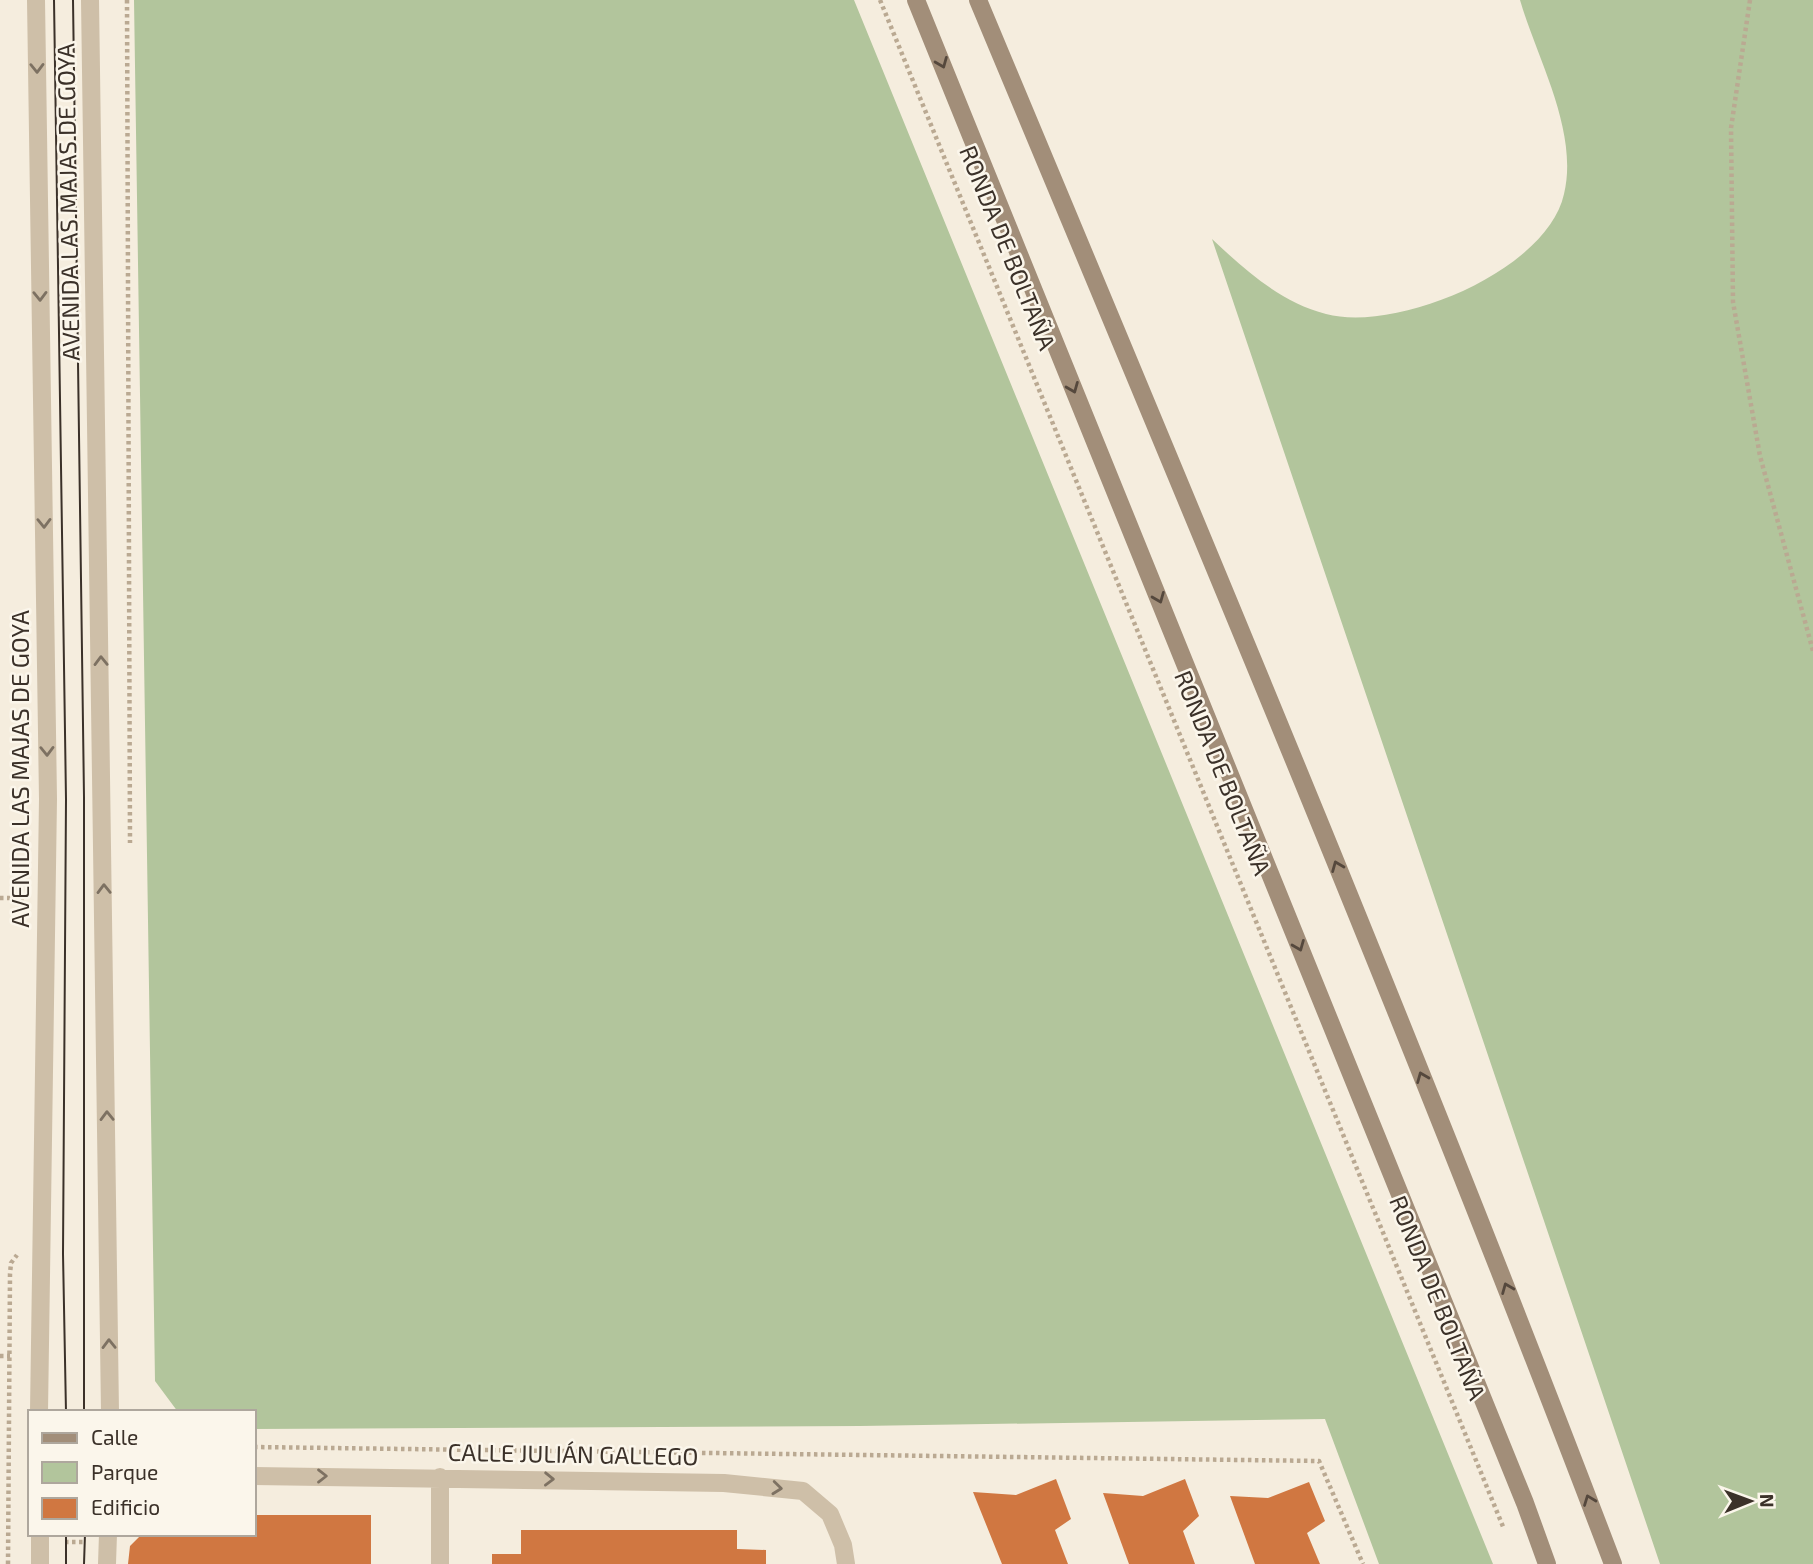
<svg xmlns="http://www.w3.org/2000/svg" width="1813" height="1564" viewBox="0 0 1813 1564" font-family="'Exo 2',sans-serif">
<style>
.green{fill:#b2c59c}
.building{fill:#d07741}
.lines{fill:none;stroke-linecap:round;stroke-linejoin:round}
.path{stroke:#baa992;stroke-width:4.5;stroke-dasharray:3.5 3.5;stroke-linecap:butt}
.street{stroke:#cebfa8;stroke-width:18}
.secondary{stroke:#a28e79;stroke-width:18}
.tram{stroke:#3b3129;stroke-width:2}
.oneway{stroke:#55483d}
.oneway2{stroke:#7d7162}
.labels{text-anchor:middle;stroke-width:5;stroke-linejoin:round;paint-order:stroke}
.street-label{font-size:24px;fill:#3b3129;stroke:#fbf6eb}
</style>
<rect width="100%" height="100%" fill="#f5edde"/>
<path class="green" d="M134,0H854L1493,1564H1379L1325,1419L860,1426L254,1429V1412H178L155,1381Z
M1520,0H1813V1564H1660L1212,239C1245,270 1280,302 1326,314C1396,333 1547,271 1564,194C1579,131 1537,59 1520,0Z"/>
<path class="building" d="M1056,1479L1071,1519L1055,1530L1068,1564H1002L973,1492L1016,1495Z
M1185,1479L1199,1516L1183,1531L1195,1564H1129L1103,1493L1143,1496Z
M1309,1482L1325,1521L1307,1533L1320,1564H1255L1230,1496L1268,1498Z
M254,1515H371V1564H128L130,1546L142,1534H254Z
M521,1530H737V1549L766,1550V1564H492V1554H521Z"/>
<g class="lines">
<path class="path" d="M127,0L130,843
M880,0L1504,1529
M1750,0L1731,128L1733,302L1760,456L1813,651
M0,898H24
M0,1356H10
M254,1447L1319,1461L1363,1564
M65,1542H84
M8,1564L10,1274L11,1263L17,1255"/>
<path class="street" d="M36,0L48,799L39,1412
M90,0L110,1412
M254,1476L724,1483L803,1491L830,1514L843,1545L846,1564
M40,1534V1564
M107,1564L108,1534
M440,1564V1477"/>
<path class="secondary" d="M916,0L1525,1503L1547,1564
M978,0C1195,519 1413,1038 1613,1564"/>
<path class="tram" d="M54,0L66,799L63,1254L66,1412
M73,0L84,797V1412
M66,1564V1534
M84,1564L85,1534"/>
</g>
<defs><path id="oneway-chevron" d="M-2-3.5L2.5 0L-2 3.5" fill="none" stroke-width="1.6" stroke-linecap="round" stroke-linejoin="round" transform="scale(1.75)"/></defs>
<g class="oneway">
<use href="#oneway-chevron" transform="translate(942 63) rotate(68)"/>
<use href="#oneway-chevron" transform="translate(1073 388) rotate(68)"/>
<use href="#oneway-chevron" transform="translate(1159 598) rotate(68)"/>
<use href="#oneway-chevron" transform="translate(1337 866) rotate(-112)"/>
<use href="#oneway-chevron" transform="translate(1299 946) rotate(68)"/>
<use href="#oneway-chevron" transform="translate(1422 1077) rotate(-112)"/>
<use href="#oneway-chevron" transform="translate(1507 1288) rotate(-112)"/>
<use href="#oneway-chevron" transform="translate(1589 1500) rotate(-111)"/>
</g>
<g class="oneway2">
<use href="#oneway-chevron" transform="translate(37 68) rotate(89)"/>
<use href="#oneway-chevron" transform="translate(40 296) rotate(89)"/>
<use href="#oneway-chevron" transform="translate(44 523) rotate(89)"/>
<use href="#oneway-chevron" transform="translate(101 661) rotate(-91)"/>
<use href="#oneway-chevron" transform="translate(47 751) rotate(89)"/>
<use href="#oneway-chevron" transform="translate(104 889) rotate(-91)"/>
<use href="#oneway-chevron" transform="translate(107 1116) rotate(-91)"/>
<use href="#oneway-chevron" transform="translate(109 1344) rotate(-91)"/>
<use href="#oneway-chevron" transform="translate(322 1476)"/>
<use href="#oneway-chevron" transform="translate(549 1479) rotate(1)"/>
<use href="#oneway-chevron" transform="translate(777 1488) rotate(6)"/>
</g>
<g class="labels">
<g class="street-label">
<text transform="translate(69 202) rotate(-91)" y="8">AVENIDA LAS MAJAS DE GOYA</text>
<text transform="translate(1007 248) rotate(68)" y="8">RONDA DE BOLTAÑA</text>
<text transform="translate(21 769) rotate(-90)" y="8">AVENIDA LAS MAJAS DE GOYA</text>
<text transform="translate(1222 773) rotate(68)" y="8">RONDA DE BOLTAÑA</text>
<text transform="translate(1437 1298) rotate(68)" y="8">RONDA DE BOLTAÑA</text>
<text transform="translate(573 1455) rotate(1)" y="8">CALLE JULIÁN GALLEGO</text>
</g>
</g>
<rect x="28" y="1410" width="228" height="126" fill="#fbf6eb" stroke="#aea79d" stroke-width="2"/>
<rect x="42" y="1433" width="35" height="10" fill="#a28e79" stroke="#aea79d" stroke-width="2"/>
<text x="91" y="1445" font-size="21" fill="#3b3129">Calle</text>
<rect x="42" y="1462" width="35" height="21" fill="#b2c59c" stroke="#aea79d" stroke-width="2"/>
<text x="91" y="1480" font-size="21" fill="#3b3129">Parque</text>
<rect x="42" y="1498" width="35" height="21" fill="#d07741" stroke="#aea79d" stroke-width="2"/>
<text x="91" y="1515" font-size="21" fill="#3b3129">Edificio</text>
<g transform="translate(1750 1501) rotate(89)" stroke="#fbf6eb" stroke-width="5" paint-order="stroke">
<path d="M0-5L12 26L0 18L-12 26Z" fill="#3b3129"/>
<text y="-10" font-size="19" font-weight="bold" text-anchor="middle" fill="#3b3129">N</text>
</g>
</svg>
